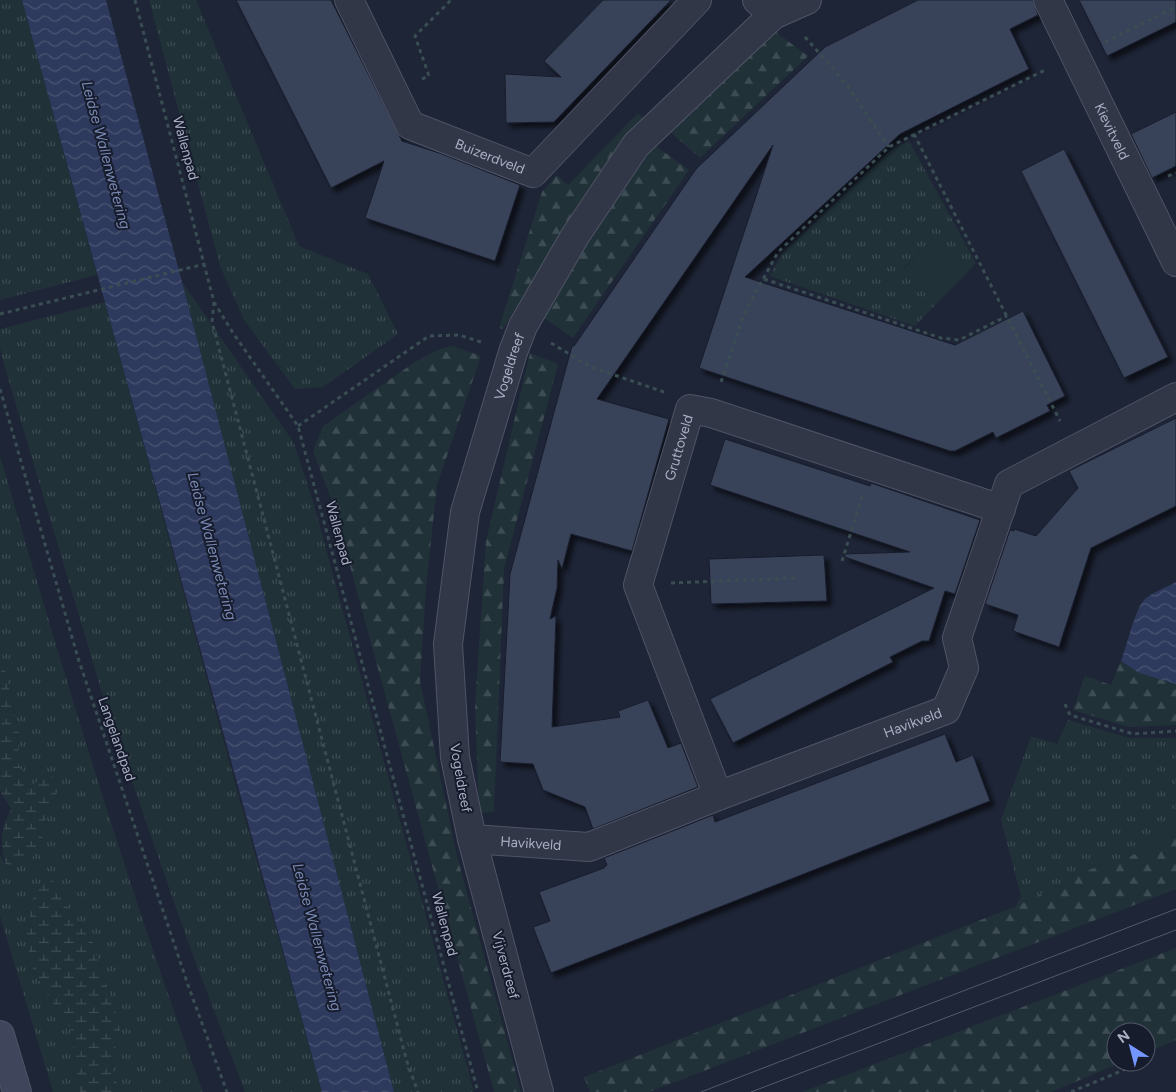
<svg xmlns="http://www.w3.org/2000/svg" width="1176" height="1092" viewBox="0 0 1176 1092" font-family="Figtree,sans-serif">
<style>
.grass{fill:url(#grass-tufts)}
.forest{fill:url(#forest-firs)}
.wetland{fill:url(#wetland-marsh)}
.park{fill:#203138}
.water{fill:url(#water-waves)}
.building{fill:#394258;stroke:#191e2e;filter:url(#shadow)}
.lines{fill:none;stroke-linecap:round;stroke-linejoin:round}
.minor-casing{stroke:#4f5466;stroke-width:30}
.tertiary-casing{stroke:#4f5466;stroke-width:30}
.secondary-casing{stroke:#4f5466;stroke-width:30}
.path{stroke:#3a4d53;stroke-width:3;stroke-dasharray:4 4;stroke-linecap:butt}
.minor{stroke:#313747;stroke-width:28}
.tertiary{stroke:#313747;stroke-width:28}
.secondary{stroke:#3f455b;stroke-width:28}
.tram{stroke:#535a6f;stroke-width:1}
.labels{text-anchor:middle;stroke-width:4;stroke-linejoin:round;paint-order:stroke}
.street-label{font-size:14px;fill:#abb1c5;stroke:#171c2c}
.water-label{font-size:15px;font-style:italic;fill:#7989b4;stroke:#171c2c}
</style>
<defs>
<pattern id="grass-tufts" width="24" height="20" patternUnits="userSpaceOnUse" patternTransform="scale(1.25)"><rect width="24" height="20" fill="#203138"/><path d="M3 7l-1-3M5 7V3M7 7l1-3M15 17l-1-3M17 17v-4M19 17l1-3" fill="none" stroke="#3e4c53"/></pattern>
<pattern id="forest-firs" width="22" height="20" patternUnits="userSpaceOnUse" patternTransform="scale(1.25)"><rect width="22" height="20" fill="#203138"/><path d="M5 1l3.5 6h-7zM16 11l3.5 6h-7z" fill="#3e4c53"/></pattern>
<pattern id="wetland-marsh" width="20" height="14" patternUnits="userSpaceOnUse" patternTransform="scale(1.25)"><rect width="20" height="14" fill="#203138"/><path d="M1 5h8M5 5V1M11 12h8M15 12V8" fill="none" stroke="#3e4c53"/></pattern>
<pattern id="water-waves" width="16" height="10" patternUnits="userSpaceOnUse" patternTransform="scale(1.25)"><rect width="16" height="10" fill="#2e3a5d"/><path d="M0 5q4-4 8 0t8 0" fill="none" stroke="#4a5473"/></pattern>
<filter id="shadow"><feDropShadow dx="4.5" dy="4.5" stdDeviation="2.5" flood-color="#0009"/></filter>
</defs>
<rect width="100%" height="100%" fill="#1e2537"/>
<path class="grass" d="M0,0H22L97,275L0,300Z
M149,0H196L299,246L368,274L398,334L323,387L295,389L244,320L220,266Z
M909,141L976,263L967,273L933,239L903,269L937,303L915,326L770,276L782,254L892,149Z
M182,282L294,443L314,505L474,1092H394Z
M105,302L237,790L322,1092H245L188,942L108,713L6,371L0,348V329Z
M0,456C63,670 126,883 203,1092H124L114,1079L112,1060L120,1030L112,999L98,963L94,944L67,906L60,886L33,969L48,996L70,1028L80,1092H53L0,916V855L6,866L41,845L46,818L57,792L55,777L44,775L30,788L18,763L19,735L0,647Z
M1068,720L1129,738H1176V828L1144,851L1077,874L1054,888L1016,906L1021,896L1001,820L1031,736L1057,744Z"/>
<path class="forest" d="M773,30L808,56L700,158L666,128Z
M638,113L645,120L592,184L503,329L499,328L542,192L557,175L568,185Z
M653,144L689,170L573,338L540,315Z
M453,346L481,356L437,485L426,588L420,681L457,856L521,1092H494L333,504L313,451L323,426L415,362L442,348Z
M530,353L558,364L504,569L494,812L479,813L475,706L486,541Z
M1121,661L1139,673L1176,684V725L1129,727L1073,710L1085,676L1111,685Z
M1176,828V889L649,1092H590L584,1077L1016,906L1054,888L1077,874L1144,851Z
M1176,948V1040L1146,1053V1032H1116V1062H1123L1051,1092H802Z"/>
<path class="wetland" d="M0,647L19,735L18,763L30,788L44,775L55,777L57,792L46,818L41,845L29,862L6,866C0,844 0,830 11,809L0,791Z
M46,876L60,886L67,906L94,944L98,963L112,999L120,1030L112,1060L114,1079L124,1092H80L70,1028L48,996L33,969L26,939L33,898Z"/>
<path class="park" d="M933,239L967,273L937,303L903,270Z"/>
<path class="water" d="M22,0H106L182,282L394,1092H322Z
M1176,582V684L1139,673L1121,661C1127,646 1135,608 1145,599C1150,594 1169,586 1176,582Z"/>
<path class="building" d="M236,0H331L402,141L442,154L520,185L495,261L365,218L384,161L331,188Z
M603,0H671L554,122L506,123L505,74L561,77L544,61Z
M918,0H1033L1038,15L1010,29L1029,69L900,134L745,277L955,345L1023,311L1065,396L1047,405L1050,411L996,438L993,432L955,451H950L699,368L773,145L597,399L669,419L632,551L571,534L562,569L558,560L557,588L550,619L556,616L552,727L620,717L618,711L648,700L668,748L681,743L698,787L593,829L585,807L543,790L533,764L500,762L510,574L572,346H574L696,169L825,47Z
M1079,0H1176V22L1107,56Z
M1176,112V166L1152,178L1131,134Z
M1064,149L1168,357L1124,378L1021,171Z
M1176,418V506L1091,548L1059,647L1013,631L1018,615L985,604L1010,530L1014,531V529L1036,536L1078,488L1069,471Z
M725,439L870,486L871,483L980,520L955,594L945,591L929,641H922L890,657L893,662L733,743L710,699L934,588L845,557V554L910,552L710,485Z
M824,555L827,601L711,604L709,559Z
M945,734L956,762L973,755L990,801L551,973L533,927L550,921L539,892L604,868L607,865L604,858L713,815L715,822Z"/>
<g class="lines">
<defs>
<g id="minor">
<path id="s1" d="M349,0L410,125L533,173L697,0"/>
<path d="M757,0L773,15"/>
<path id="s2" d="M1048,0L1176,262"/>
<path id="s3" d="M718,796L638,585L690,409L711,413L1001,509"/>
<path id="s4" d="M472,839L589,847L718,796L946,710L964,668L957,638L1009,484L1176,397"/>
</g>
<g id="tertiary">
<path id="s5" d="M539,1092L472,839L455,757L448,644L465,512L513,352L523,326L575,236L636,145L773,15L807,0"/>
</g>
<path id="secondary" d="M0,1035L17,1092"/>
</defs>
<use href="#minor" class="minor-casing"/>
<use href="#tertiary" class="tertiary-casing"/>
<use href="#secondary" class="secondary-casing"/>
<path class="path" d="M135,0L214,302L233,333L298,426L478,1092
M805,37L846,84L889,147
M1105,42L1176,7
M422,79L429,76L415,36L451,0
M914,134L1060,421
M1168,176L1176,173
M764,279L941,338L959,340L1007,316
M214,302L212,322L407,1062L418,1092
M0,314L205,264
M551,343L591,367L664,392
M721,382L744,314L778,252L889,147L1047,69
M0,389L78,658L188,985L227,1092
M298,426L429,336L459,335L484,343
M842,561L862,497
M671,583L797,578
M1065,704L1070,715L1133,734L1176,731
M1071,1092L1138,1064"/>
<use href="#minor" class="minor"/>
<use href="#tertiary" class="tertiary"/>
<use href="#secondary" class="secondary"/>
<path class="tram" d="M701,1092L1176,909
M751,1092L1176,930"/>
</g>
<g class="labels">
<g class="street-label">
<text dy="5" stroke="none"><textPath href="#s2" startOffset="146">Kievitveld</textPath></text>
<text transform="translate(186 148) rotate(75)" y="5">Wallenpad</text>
<text dy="5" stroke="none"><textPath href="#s1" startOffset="225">Buizerdveld</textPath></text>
<text dy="5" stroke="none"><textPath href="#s5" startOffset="744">Vogeldreef</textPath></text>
<text dy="5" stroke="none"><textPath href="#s3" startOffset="369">Gruttoveld</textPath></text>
<text transform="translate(339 533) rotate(75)" y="5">Wallenpad</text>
<text dy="5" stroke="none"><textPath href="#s4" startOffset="464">Havikveld</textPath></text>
<text transform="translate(117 739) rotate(71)" y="5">Langelandpad</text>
<text transform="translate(461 778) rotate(80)" y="5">Vogeldreef</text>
<text dy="5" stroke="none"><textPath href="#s4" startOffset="59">Havikveld</textPath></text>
<text transform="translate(445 924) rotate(75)" y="5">Wallenpad</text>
<text transform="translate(506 965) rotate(75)" y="5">Vijverdreef</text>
</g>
<g class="water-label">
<text transform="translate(106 155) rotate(75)" y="5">Leidse Wallenwetering</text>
<text transform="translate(212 546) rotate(75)" y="5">Leidse Wallenwetering</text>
<text transform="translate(317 937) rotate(75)" y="5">Leidse Wallenwetering</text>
</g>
</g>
<g transform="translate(1131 1047) rotate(324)"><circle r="24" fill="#171c2c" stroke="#525869"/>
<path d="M0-4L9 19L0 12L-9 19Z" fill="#7696ff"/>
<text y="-8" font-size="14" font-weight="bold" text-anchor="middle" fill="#abb1c5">N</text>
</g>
</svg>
